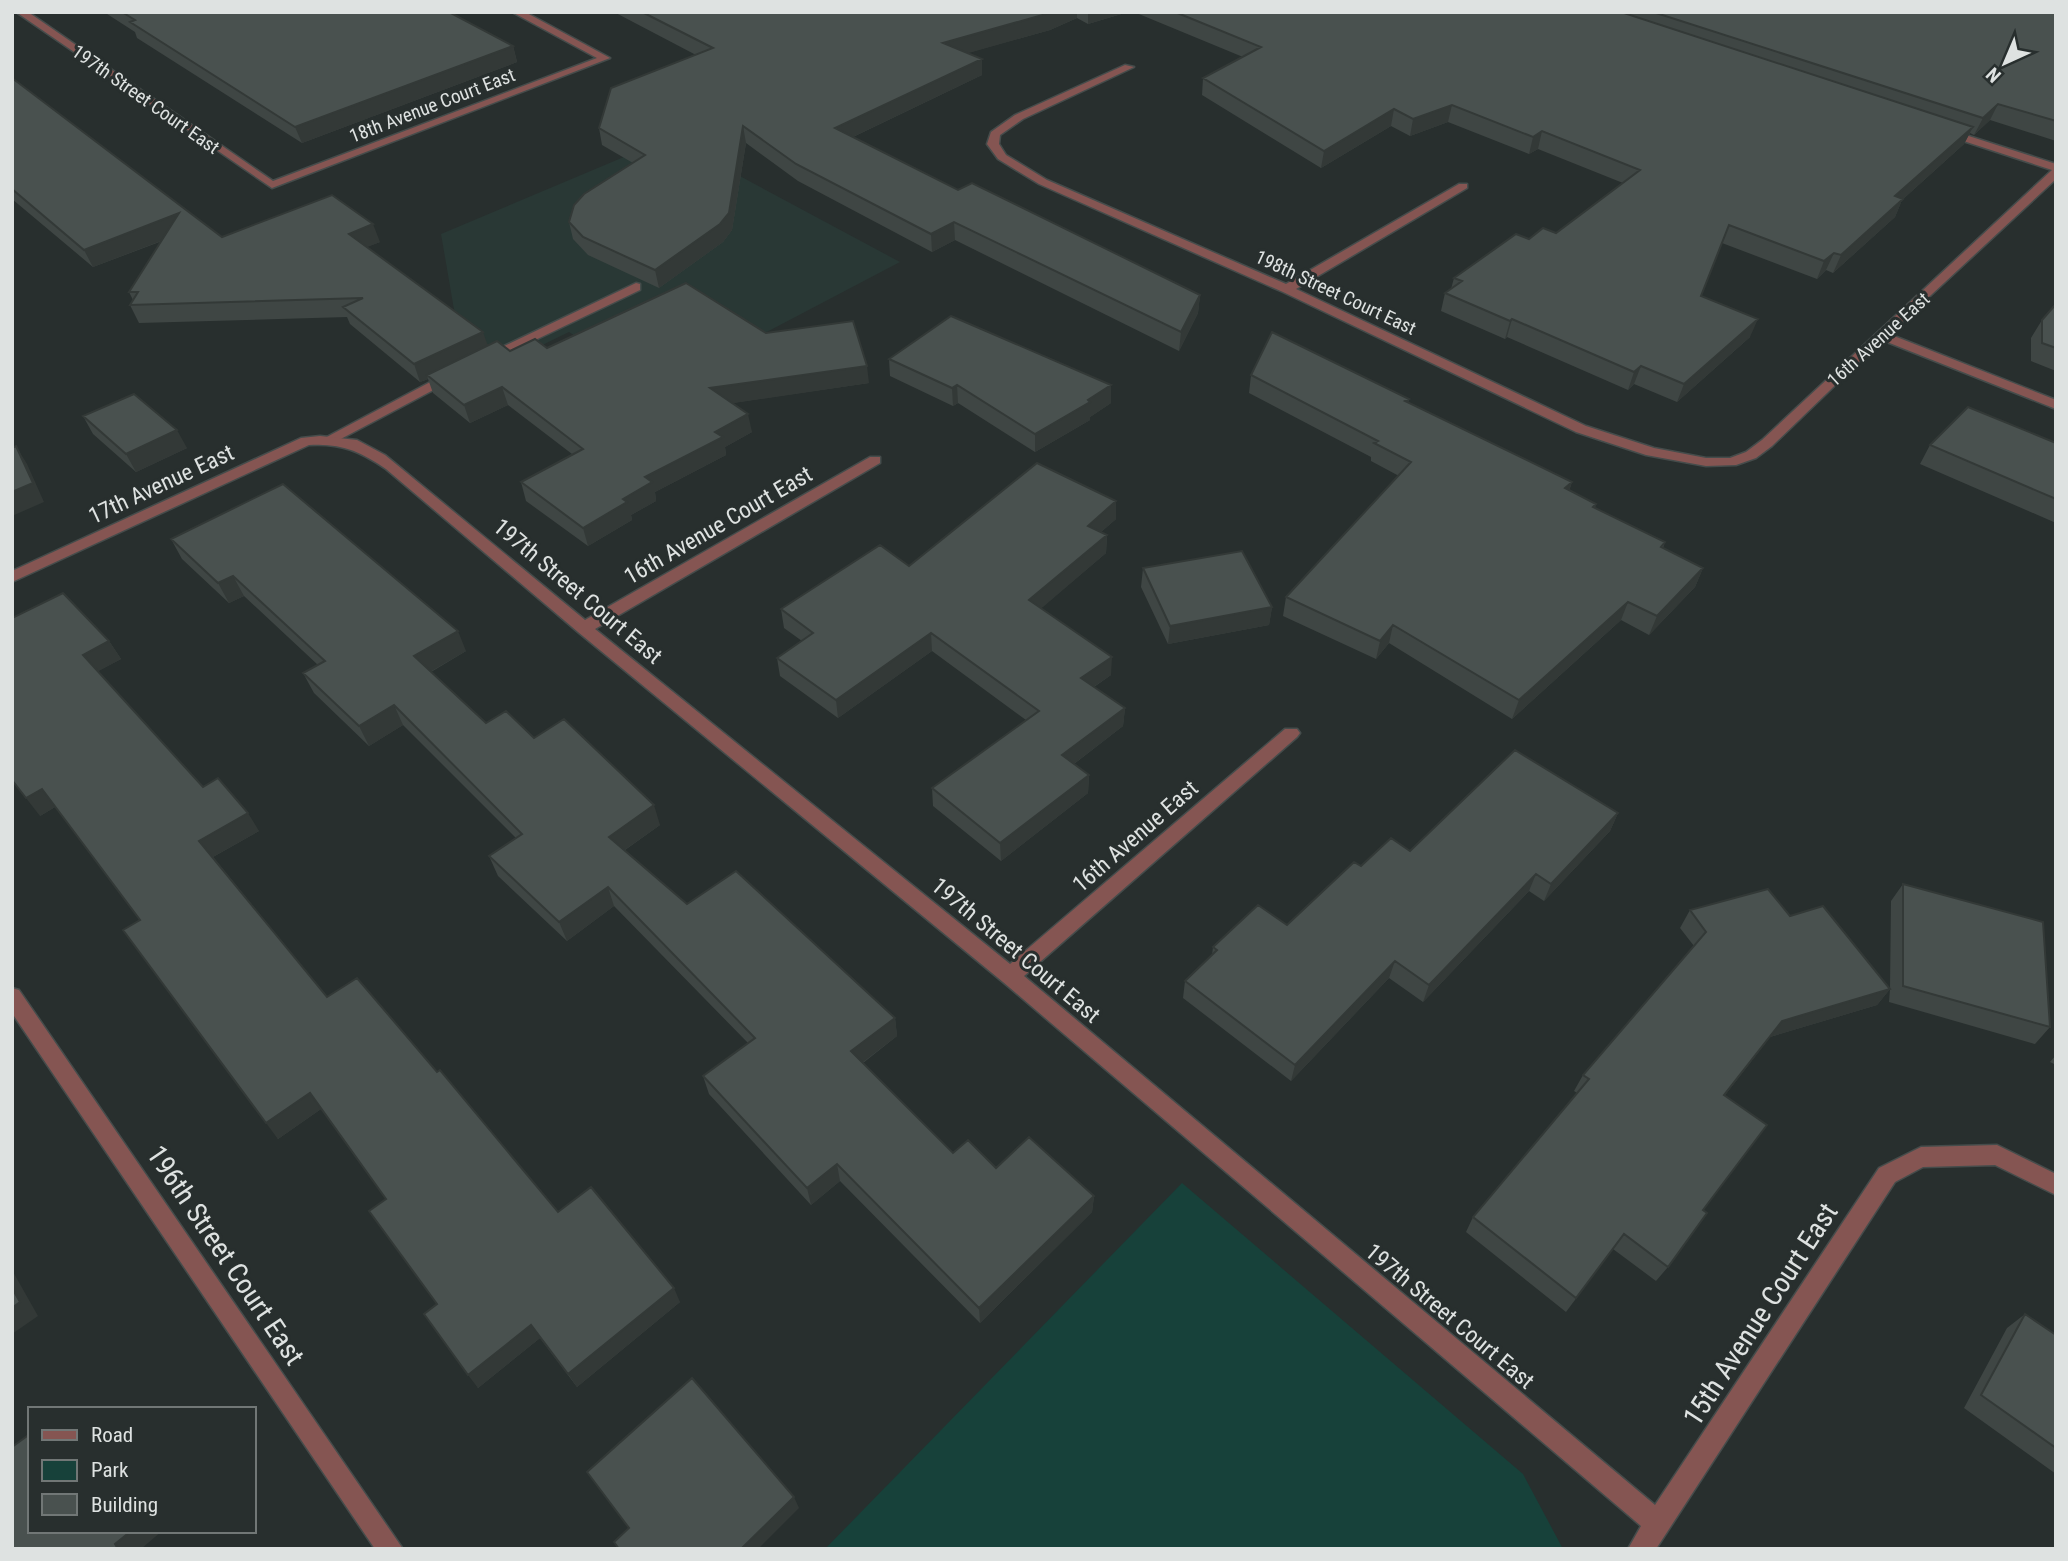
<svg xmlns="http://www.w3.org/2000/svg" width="2068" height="1561" viewBox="0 0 2068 1561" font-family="'Roboto Condensed',sans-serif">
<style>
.built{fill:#293835}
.green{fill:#17413a}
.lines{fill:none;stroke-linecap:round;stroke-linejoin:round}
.lane-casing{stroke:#454c4b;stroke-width:3}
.street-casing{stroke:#454c4b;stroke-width:3}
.lane{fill:#855552;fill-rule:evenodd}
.street{fill:#855552;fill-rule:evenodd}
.wall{fill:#3f4644}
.shaded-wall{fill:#333937}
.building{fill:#49514f;stroke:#333937;stroke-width:2}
.labels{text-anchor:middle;stroke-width:6;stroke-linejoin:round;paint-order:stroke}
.far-street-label{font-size:19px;fill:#dee2e1;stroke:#282f2e}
.street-label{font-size:23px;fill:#dee2e1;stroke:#282f2e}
.near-street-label{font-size:28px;fill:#dee2e1;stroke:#282f2e}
</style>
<rect width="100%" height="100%" fill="#282f2e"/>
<path class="built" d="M669,138L900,262L658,389L569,332L485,373L462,356L441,234Z"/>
<path class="green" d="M1182,1183L1523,1474L1563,1549H825Z"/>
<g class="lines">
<defs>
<path id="lane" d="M636,283L640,284V290L491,361L486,362L479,358Z
M451,371L456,372V378L335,442L330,443L323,439Z"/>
<path id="street" d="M16,12H28L273,181L597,58L512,12H525L610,58L272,188Z
M1125,65L1134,67L1023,119L1000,135L999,144L1006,155L1047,180L1286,284L1459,184H1467V188L1296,289L1586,426L1654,448L1706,458H1730L1746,452L1762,440L2052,170L1942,134V130H1950L2056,164V179L1889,334L2056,400V409L1882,340L1772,446L1756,458L1736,465L1706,466L1646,455L1576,432L1283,292L1039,184L998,159L987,144L991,132L1015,115Z
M320,436L357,440L385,455L585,620L870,457H880V463L595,629L1010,964L1285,729H1297L1300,733L1297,737L1024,976L1655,1505L1879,1168L1921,1147L1997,1145L2056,1174V1195L1995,1165L1923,1167L1895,1182L1656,1549H1628L1641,1526L1003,982L578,632L386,469C360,451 341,443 309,445L12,582V571L301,438Z
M12,988L19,990L403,1549H375L12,1013Z"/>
</defs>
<use href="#lane" class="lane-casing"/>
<use href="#street" class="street-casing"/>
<use href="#lane" class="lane"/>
<use href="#street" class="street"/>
</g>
<path class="wall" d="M104,12H449L513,46L517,62L302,143L137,38L135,32Z
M614,12H1128L1088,24L1077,18L1050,30L967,53L982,59V75L853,137L958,190L1200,295L1198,313L1179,351L955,240L932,252L798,181L746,143L732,230L723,242L659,288L588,255L573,239L569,222L633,163L602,145L599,128L696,55Z
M1134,12H2056V141L1990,120L1974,135L1970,133L1964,144L1902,200L1895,217L1833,273L1826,270L1817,279L1722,243L1701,296L1750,337L1677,402L1634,384L1628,390L1507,337L1505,339L1441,311L1445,293L1451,289L1454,278L1529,239L1556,233L1623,183L1538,149L1529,154L1448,122L1410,136L1391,126L1321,168L1202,95L1203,78L1243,57Z
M12,78L222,237L380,242L366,247L488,345L510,351L766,333L869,383L732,403L752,432L725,447L726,455L655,492L656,501L631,515L632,520L588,546L526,501L521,482L572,454L508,405L470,423L433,393L428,379L420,382L350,324L347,317L139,323L130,305L133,300L129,292L162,241L93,267L12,199Z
M2056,304V371L2031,361V338L2042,320Z
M889,359L1111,385V403L1090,417V420L1035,452L958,403L953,406L890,376Z
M1251,375L1409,399L1408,403L1572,482L1569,491L1596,504L1595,508L1665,542L1663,548L1703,568L1695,587L1649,635L1621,620L1512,719L1389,643L1376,659L1283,616L1286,597L1399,476L1371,461V457L1249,393Z
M83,416L187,448L136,472L93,434Z
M2056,443V523L1920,464L1930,445Z
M1116,501V519L1101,532L1107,535L1106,553L1041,608L1111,675L1094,687L1125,708L1123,726L1074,764L1089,775L1088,793L1001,861L933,806L932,788L1026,720L932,651L838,718L780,676L777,658L802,641L784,628L781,609L909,566Z
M171,539L466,651L431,672L486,723L534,738L660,825L625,850L687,904L895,1018L897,1036L863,1063L953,1153L996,1168L1094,1196L1092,1212L980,1323L840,1181L811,1205L709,1094L703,1076L748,1043L614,906L567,941L498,876L489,856L516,838L403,725L369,746L314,693L303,673L318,665L244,596L229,603L182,559Z
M1143,568L1272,607L1269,625L1168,644L1141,587Z
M109,641L121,659L98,671L203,787L259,831L213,857L327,997L437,1072L558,1212L680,1302L577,1387L540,1338L478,1388L386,1199L321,1109L278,1139L140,920L55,807L40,816Z
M1618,813L1610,831L1544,901L1529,891L1423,1002L1389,978L1291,1081L1183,998L1185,981L1212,955L1213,947L1287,925L1361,866L1410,851Z
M1903,884L2050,1027L2035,1044L1889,1002L1890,989L1877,1005L1770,1037L1725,1095L1703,1210L1668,1267L1656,1281L1613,1249L1566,1312L1466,1232L1473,1217L1577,1093L1574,1091L1583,1075L1694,946L1680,928L1690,910L1790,916L1890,988L1891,901Z
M2056,1055V1065L2050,1062Z
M2025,1314L2056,1335V1474L1964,1408L2007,1328Z"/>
<path class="shaded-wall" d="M1053,12H1077V18L1050,30L944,60L943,43Z
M1088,12H1128L1088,24Z
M513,46L517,62L302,143L295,127Z
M982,59V75L836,145L835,128Z
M1998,104L1990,120L1974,135L1983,118Z
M1452,105L1448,122L1410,136L1413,119Z
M1394,109L1391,126L1321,168L1324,151Z
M743,126L746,143L732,230L723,242L659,288L655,270Z
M1973,127L1964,144L1902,200L1895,217L1833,273L1841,255L1895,196Z
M1542,131L1538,149L1529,154L1533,137Z
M179,213L187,231L93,267L84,250Z
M954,222L955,240L932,252L931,234Z
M373,224L380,242L355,252L349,234Z
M1834,253L1826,270L1817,279L1824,261Z
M1200,295L1198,313L1179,351L1181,332Z
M1512,319L1507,337L1505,339L1510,321Z
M1758,319L1750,337L1677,402L1684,384Z
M483,332L489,349L427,375L428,379L420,382L414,364Z
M867,366L869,383L714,406L710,388Z
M1641,366L1634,384L1628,390L1634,372Z
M957,385L958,403L953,406L952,388Z
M1111,385V403L1090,417V420L1035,452V434Z
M502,387L508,405L470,423L464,405Z
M748,414L752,432L725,447L726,455L655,492L656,501L631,515L632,520L588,546L583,528L623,499L645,477L715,432Z
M177,430L187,448L136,472L126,454Z
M16,446L27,464L44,502L12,516V492Z
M1572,482L1566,500L1565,488Z
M1116,501V519L1087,544L1088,526Z
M1107,535L1106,553L1029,619V600Z
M1703,568L1695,587L1649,635L1657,616Z
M233,576L244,596L229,603L218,583Z
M1628,602L1621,620L1512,719L1519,700Z
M1272,607L1269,625L1168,644L1170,626Z
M1393,625L1389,643L1376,659L1380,641Z
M458,631L466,651L423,676L414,656Z
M931,633L932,651L838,718L836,700Z
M109,641L121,659L95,673L83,655Z
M1112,657L1111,675L1080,696L1081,678Z
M394,705L403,725L369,746L359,726Z
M1125,708L1123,726L1062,773V755Z
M1089,775L1088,793L1001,861L1000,843Z
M42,789L55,807L40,816L26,798Z
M654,805L660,825L616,856L609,837Z
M248,813L259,831L211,858L199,841Z
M1618,813L1610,831L1544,901L1551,884Z
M1536,874L1529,891L1423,1002L1429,985Z
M608,887L614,906L567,941L559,922Z
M1395,961L1389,978L1291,1081L1295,1065Z
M1890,989L1877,1005L1770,1037L1713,1111L1724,1095L1782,1021Z
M895,1018L897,1036L854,1069L851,1051Z
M310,1093L321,1109L278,1139L266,1123Z
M837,1164L840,1181L811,1205L807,1188Z
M1094,1196L1092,1212L980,1323L979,1308Z
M12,1270L38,1316L12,1334Z
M674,1288L680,1302L577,1387L568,1374Z
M531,1325L540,1338L478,1388L468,1375Z
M794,1497L799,1508L758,1549H741Z
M131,1531H162L141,1549H118L115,1544Z"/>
<path class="building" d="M122,12H449L513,46L295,127L130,22L135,20Z
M642,12H1053L943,43L982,59L835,128L958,190L972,183L1200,295L1181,332L954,222L931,234L796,164L743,126L729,213L720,224L655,270L583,237L569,222L574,205L584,194L645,155L599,128L611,88L713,48Z
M1175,12H1621L1973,127L1895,196L1903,199L1841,255L1834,253L1824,261L1729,225L1701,296L1758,319L1684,384L1641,366L1634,372L1512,319L1510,321L1445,293L1462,281L1454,278L1516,234L1529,239L1543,228L1556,233L1640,170L1542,131L1533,137L1452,105L1413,119L1394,109L1324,151L1203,78L1261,47Z
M1653,12H2056V121L1998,104L1983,118Z
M12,78L222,237L332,195L373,224L349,234L483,332L414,364L343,307L363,298L130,305L138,292H129L179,213L84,250L12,189Z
M686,283L766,333L853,321L867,366L710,388L748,414L715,432L723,437L645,477L652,482L623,499L627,502L583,528L521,482L583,449L502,387L464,405L427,375L497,341L510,351L535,339L547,348Z
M2056,304V348L2042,343V320Z
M951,316L1111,385L1088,400L1090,402L1035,434L957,385L952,388L889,359Z
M1272,332L1409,399L1405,401L1572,482L1565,488L1596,504L1593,507L1665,542L1661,547L1703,568L1657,616L1628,602L1519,700L1393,625L1380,641L1286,597L1411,462L1374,443L1378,441L1251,375Z
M134,394L177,430L126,454L83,416Z
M1968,407L2056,443V499L1930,445Z
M16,446L33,483L12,492V448Z
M1037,463L1116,501L1088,526L1107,535L1029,600L1112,657L1081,678L1125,708L1062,755L1089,775L1000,843L932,788L1039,711L931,633L836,700L777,658L813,633L781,609L880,545L909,566Z
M283,484L458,631L414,656L486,723L506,711L534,738L564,719L654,805L609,837L687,904L736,871L895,1018L851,1051L953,1153L968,1140L996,1168L1029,1137L1094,1196L979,1308L837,1164L807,1188L703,1076L755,1038L608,887L559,922L489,856L522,834L394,705L359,726L303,673L325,661L233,576L218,583L171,539Z
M1242,551L1272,607L1170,626L1143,568Z
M63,593L109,641L83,655L203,787L218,778L248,813L199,841L327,997L357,978L437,1072L440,1070L558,1212L591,1187L674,1288L568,1374L531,1325L468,1375L424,1314L437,1304L369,1211L386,1199L310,1093L266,1123L123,930L140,920L42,789L26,798L12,780V618Z
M1515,750L1618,813L1551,884L1536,874L1429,985L1395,961L1295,1065L1185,981L1217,950L1213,947L1258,905L1287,925L1354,862L1361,866L1391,838L1410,851Z
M1903,884L2043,922L2050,1027L1903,986Z
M1768,889L1790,916L1823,906L1890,989L1782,1021L1724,1095L1767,1125L1703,1210L1707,1213L1668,1267L1624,1234L1576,1298L1473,1217L1589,1079L1583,1075L1706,932L1690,910Z
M12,1288L20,1302L12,1308Z
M2025,1314L2056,1335V1448L1981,1395Z
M692,1378L794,1497L741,1549H619L614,1542L629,1528L587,1472Z
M30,1434V1531H131L115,1544L118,1549H12V1447Z"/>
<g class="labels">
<g class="far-street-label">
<text transform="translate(146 99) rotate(35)" y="7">197th Street Court East</text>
<text transform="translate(432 105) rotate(-21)" y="7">18th Avenue Court East</text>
<text transform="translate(1336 292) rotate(25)" y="7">198th Street Court East</text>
<text transform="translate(1878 339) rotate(-42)" y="7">16th Avenue East</text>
</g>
<g class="street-label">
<text transform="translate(161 484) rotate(-25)" y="8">17th Avenue East</text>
<text transform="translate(718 525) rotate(-30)" y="8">16th Avenue Court East</text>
<text transform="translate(578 591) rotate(40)" y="8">197th Street Court East</text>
<text transform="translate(1135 836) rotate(-41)" y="8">16th Avenue East</text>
<text transform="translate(1016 950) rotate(40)" y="8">197th Street Court East</text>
<text transform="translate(1450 1316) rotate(40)" y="8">197th Street Court East</text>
</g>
<g class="near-street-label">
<text transform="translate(226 1255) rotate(56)" y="10">196th Street Court East</text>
<text transform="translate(1760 1314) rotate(-57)" y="10">15th Avenue Court East</text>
</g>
</g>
<rect width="2068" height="1561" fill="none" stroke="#dee2e1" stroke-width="28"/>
<rect x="28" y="1407" width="228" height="126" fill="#282f2e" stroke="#717776" stroke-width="2"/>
<rect x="42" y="1430" width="35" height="10" fill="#855552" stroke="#717776" stroke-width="2"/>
<text x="91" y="1442" font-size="21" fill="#dee2e1">Road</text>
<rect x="42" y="1460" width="35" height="21" fill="#17413a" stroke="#717776" stroke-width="2"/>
<text x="91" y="1477" font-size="21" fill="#dee2e1">Park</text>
<rect x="42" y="1494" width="35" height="21" fill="#49514f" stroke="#717776" stroke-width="2"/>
<text x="91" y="1512" font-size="21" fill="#dee2e1">Building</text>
<g transform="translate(2005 63) rotate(224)" stroke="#282f2e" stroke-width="5" paint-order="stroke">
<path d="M0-5L12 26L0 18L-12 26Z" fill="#dee2e1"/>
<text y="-10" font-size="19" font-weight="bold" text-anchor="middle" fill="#dee2e1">N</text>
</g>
</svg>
